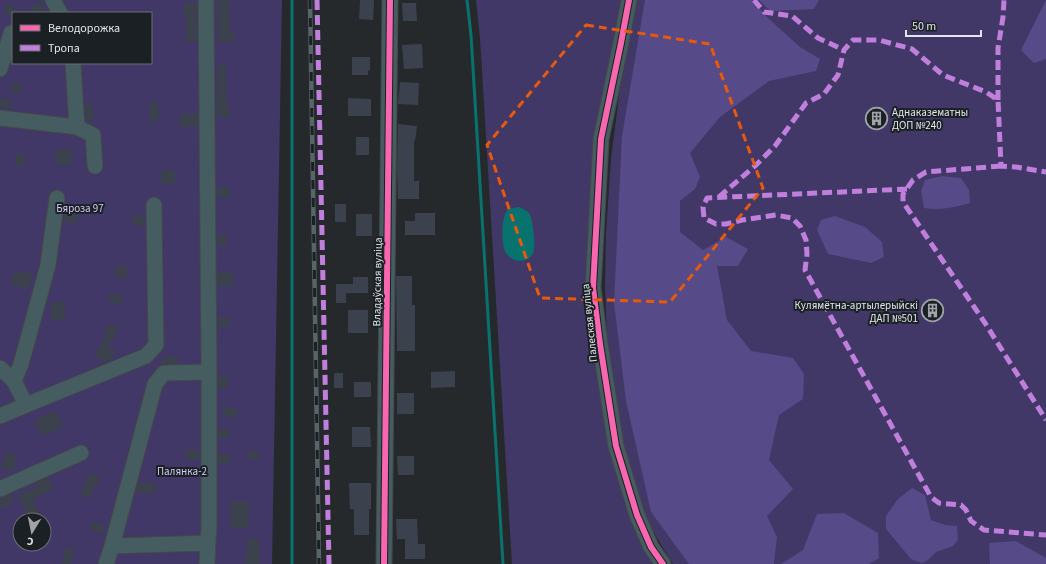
<svg xmlns="http://www.w3.org/2000/svg" width="1046" height="564" viewBox="0 0 1046 564" font-family="'Source Sans 3',sans-serif">
<style>
.green{fill:#413867;fill-rule:evenodd}
.forest{fill:#564a88}
.water{fill:#08736e}
.lines{fill:none;stroke-linecap:round;stroke-linejoin:round}
.stream{stroke:#08736e;stroke-width:3}
.building{fill:#3c414e}
.minor-casing{stroke:#454749;stroke-width:17}
.minor{stroke:#455c60;stroke-width:15}
.rail-casing{stroke:#576568;stroke-width:4.5}
.rail{stroke:#1b2025;stroke-width:3;stroke-dasharray:9;stroke-linecap:butt}
.quiet{stroke:#c07fdc;stroke-width:5;stroke-dasharray:10 5;stroke-linecap:butt}
.cycleway-casing{stroke:#1b2025;stroke-width:8}
.cycleway{stroke:#f766af;stroke-width:6}
.marked{fill:none;stroke:#e8590c;stroke-width:3;stroke-dasharray:8 5;stroke-linejoin:round}
.labels{text-anchor:middle;stroke-width:4;stroke-linejoin:round;paint-order:stroke}
.poi-label{font-size:11px;fill:#e2e6e9;stroke:#1b2025;text-anchor:start}
.park-label{font-size:11px;fill:#d1cbf4;stroke:#1b2025}
.street-label{font-size:11px;fill:#e2e6e9;stroke:#1b2025}
</style>
<rect width="100%" height="100%" fill="#26292c"/>
<path class="green" d="M0,0H282L272,564H0ZM13,13H151V63H13ZM20,520H44V544H20Z
M476,0H621L615,37L588,294L589,328L593,357L615,470L625,504L636,530L656,564H512L480,38Z
M636,0H1046V564H673L651,528L634,486L622,438L607,341L605,287L606,234L611,159L620,89L634,19Z"/>
<path class="forest" d="M645,0H752L769,19L800,47L820,59L816,71L769,81L720,117L690,153L700,177L695,189L680,201V232L703,250L726,237L748,249L738,266H717L727,320L751,351L793,358L804,374L803,399L779,415L769,460L793,489L767,516L777,537L774,564H689L651,512L626,401L614,303L622,136Z
M759,0H819L814,9L770,11Z
M1046,0V59L1034,63L1021,50Z
M942,176L961,178L969,190L970,203C955,207 940,211 924,208L921,191L925,180Z
M835,216L865,227L882,242L884,257L871,263L828,254L817,230L821,220Z
M912,488L925,495L931,520L945,525L957,526L958,540L953,546L936,552L928,560L922,563L911,559L886,529V516L898,499Z
M844,513L878,533L879,558L869,564H781L803,550L817,514Z
M1016,541L1046,558V564H990L989,543Z"/>
<path class="water" d="M519,207C523,209 526,210 529,213C533,219 535,242 534,249C532,264 513,264 506,253C501,245 501,219 507,211C510,208 515,208 519,207Z"/>
<g class="lines">
<path class="stream" d="M292,0V564
M467,0L471,35L503,564"/>
</g>
<path class="building" d="M360,0H374L373,20L359,19Z
M41,1L47,13H33L30,7Z
M217,1H230V32H234V42H218Z
M12,3L15,13H13L8,16L4,6Z
M184,3H197V42H186V16H183Z
M402,3H416L417,21H403Z
M422,44L423,68L404,69L402,45Z
M352,57H370V70L368,71V75H352Z
M218,65H226L227,105H229L230,117H216Z
M12,82L22,83L21,93L11,92Z
M400,82L419,83L418,105L398,104Z
M1,98L12,100L11,109L0,108Z
M348,98L371,99V116H348Z
M150,102H158L159,121H150Z
M92,103L94,120L86,121L85,104Z
M873,111L883,113L882,124L871,123Z
M180,114H198V127H180Z
M398,124L417,126L415,141H414V181H419V199H398L397,167Z
M356,137H369V155H356Z
M71,149L72,164L56,165L55,150Z
M16,154H25L24,166H15Z
M162,170L176,171L175,184L161,183Z
M217,187H229V198L217,197Z
M335,204H346V222H335Z
M64,210L78,211L77,223L63,222Z
M415,213H435V235H405V221H415Z
M356,214H372V236H356Z
M133,215L144,216V226L132,225Z
M217,235H227V246H217Z
M116,265L127,266L126,278L115,277Z
M15,270L33,275L28,289L10,284Z
M217,272H233V286H217Z
M396,276H412V305H415V351H397Z
M353,277H368V293H346V303H336V284H353Z
M111,292L124,298L120,306L108,301Z
M51,302H65V321L51,320Z
M929,305L939,306L938,318L927,317Z
M348,310H368V333H348Z
M218,317H230V327H218Z
M109,323L119,329L108,346L116,351L109,361L106,363L94,355L108,333L104,331Z
M178,356L179,364H162V357Z
M455,371V387L431,388V372Z
M334,373H343V388H334Z
M218,375H228V388H218Z
M354,382H371V397H354Z
M397,393H414V414H397Z
M223,408H237V417H223Z
M56,411L63,427L41,436L34,420Z
M352,427H370L371,447H352Z
M218,429H229V438H218Z
M186,450H199V460H186Z
M258,450L259,459L248,460V451Z
M6,453L18,456L13,471L1,468Z
M218,454H229V464H218Z
M397,456H414V475H398Z
M88,474L100,477L98,485L95,484L91,498L81,495L83,485H85Z
M48,478L54,488L33,500L40,515L29,520L18,495L37,486L35,483Z
M155,482V493H136L138,483Z
M349,483H371V509H369V535H354V509H350Z
M10,494L14,502L0,509V498Z
M231,500L249,501L248,528H230Z
M396,519H417L418,544H425V559H405V539H397Z
M92,522L105,525L104,533L90,531Z
M247,539H259L260,564H245V555H247Z
M65,547L74,549L71,564H62Z"/>
<g class="lines">
<defs>
<path id="minor" d="M53,0L60,13
M629,0L621,43L601,139L593,288L600,344L616,446L637,515L651,547L663,564
M73,63L77,127L93,135L95,166
M0,69L11,33H13
M0,118L77,127
M0,368L14,381L26,405L0,416
M14,381L21,364L48,265L57,198
M26,405L146,356L156,345L154,205
M0,489L81,453
M112,546L155,384L164,373L209,372
M106,564L112,546L208,543L209,527V372L206,0
M207,564L208,543
M384,564L390,0"/>
</defs>
<use href="#minor" class="minor-casing"/>
<use href="#minor" class="minor"/>
<defs>
<path id="rail" d="M310,0L319,564"/>
</defs>
<use href="#rail" class="rail-casing"/>
<use href="#rail" class="rail"/>
<path class="quiet" d="M317,0L329,564
M754,0L764,12L792,16L818,38L844,50
M998,100V48L1003,17L1004,0
M1001,166L926,172L913,180L903,194V202L985,323L1046,420
M907,189L707,198L703,207L704,218L716,224H726L742,220L776,215L792,218L800,226L806,240L807,254L805,270L931,497L939,503L961,505L966,510L971,521L984,530L1046,535
M719,197L756,165L775,146L806,103L824,94L838,75L844,50L853,40H879L912,49L943,75L986,92L998,100L1001,166L1016,167L1046,172"/>
<defs>
<path id="cycleway" d="M629,0L621,43L601,139L593,288L600,344L616,446L637,515L651,547L663,564
M384,564L390,0"/>
</defs>
<use href="#cycleway" class="cycleway-casing"/>
<use href="#cycleway" class="cycleway"/>
</g>
<path class="marked" d="M586,25L710,44L763,188L670,302L540,298L487,145Z"/>
<defs>
<symbol id="building-ring" viewBox="-11 -11 22 22"><circle r="9.5" fill="#1b2025" stroke="#a0a4a7" stroke-width="1.5"/><path d="M-4-6H4V6H1V3H-1V6H-4ZM-2.5-4.3h1.7v1.8h-1.7ZM.8-4.3h1.7v1.8H.8ZM-2.5-1h1.7V.8h-1.7ZM.8-1h1.7V.8H.8Z" fill="#a0a4a7"/></symbol>
</defs>
<g fill-rule="evenodd">
<use href="#building-ring" x="864" y="106" width="25" height="25"/>
<use href="#building-ring" x="920" y="298" width="25" height="25"/>
</g>
<g class="labels">
<g class="poi-label">
<text x="892" y="116">Аднаказематны<tspan x="892" dy="13">ДОП №240</tspan></text>
<text x="918" y="309" text-anchor="end">Кулямётна-артылерыйскі<tspan x="918" dy="13">ДАП №501</tspan></text>
</g>
<g class="park-label">
<text x="80" y="212">Бяроза 97</text>
<text x="182" y="475">Палянка-2</text>
</g>
<g class="street-label">
<text transform="translate(377 282) rotate(-89)" y="4">Владаўская вуліца</text>
<text transform="translate(589 323) rotate(-96)" y="4">Палеская вуліца</text>
</g>
</g>
<rect x="12" y="12" width="140" height="52" fill="#1b2025" stroke="#6b6f73"/>
<rect x="20" y="25" width="20" height="6" fill="#f766af" stroke="#6b6f73"/>
<text x="48" y="32" font-size="12" fill="#e2e6e9">Велодорожка</text>
<rect x="20" y="45" width="20" height="6" fill="#c07fdc" stroke="#6b6f73"/>
<text x="48" y="52" font-size="12" fill="#e2e6e9">Тропа</text>
<g transform="translate(32 532) rotate(190)"><circle r="19" fill="#1b2025" stroke="#6b6f73"/>
<path d="M0-3L7 15L0 10L-7 15Z" fill="#a0a4a7"/>
<text y="-6" font-size="11" font-weight="bold" text-anchor="middle" fill="#e2e6e9">С</text>
</g>
<path d="M906 30v6h75v-6" fill="none" stroke="#e2e6e9" stroke-width="2"/>
<text x="912" y="30" font-size="12" fill="#e2e6e9" stroke="#1b2025" stroke-width="3" paint-order="stroke">50 m</text>
</svg>
